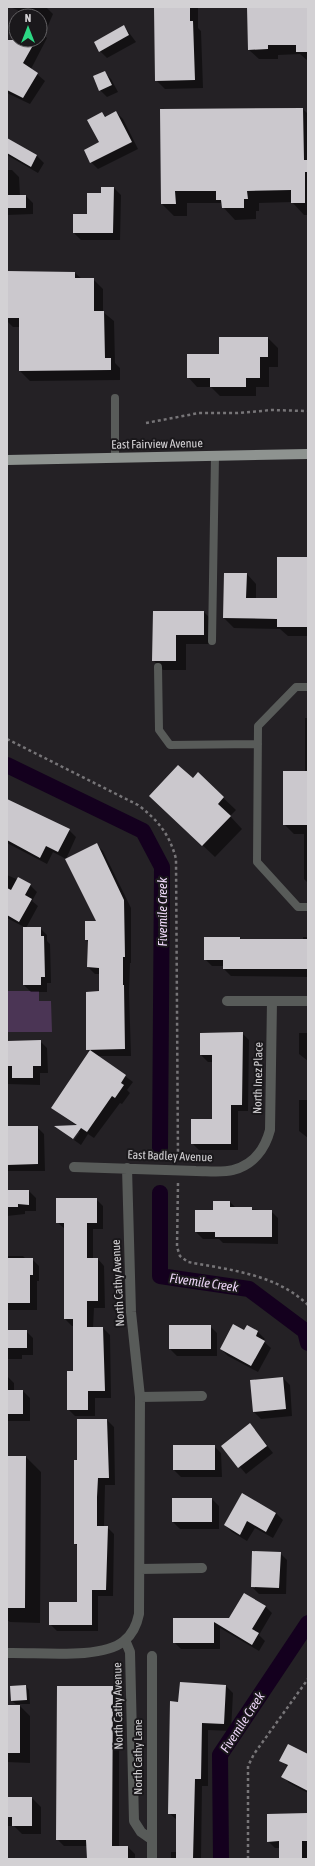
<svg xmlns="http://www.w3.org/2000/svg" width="315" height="1866" viewBox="0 0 315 1866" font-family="'Asap Condensed',sans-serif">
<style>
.green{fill:#4b3555}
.shadow{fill:#0007;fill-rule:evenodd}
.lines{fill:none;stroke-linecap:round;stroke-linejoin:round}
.canal{stroke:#14001e;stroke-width:16}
.building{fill:#cbc8cd}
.path{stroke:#777578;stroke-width:2.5;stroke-dasharray:3 3;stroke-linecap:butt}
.lane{stroke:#585b59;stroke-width:8}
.street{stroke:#585b59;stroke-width:10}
.primary{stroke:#8e9390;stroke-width:10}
.labels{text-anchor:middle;stroke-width:4;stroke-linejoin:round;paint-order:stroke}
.street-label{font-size:12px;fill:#d3d1d4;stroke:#1a181b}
.water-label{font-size:13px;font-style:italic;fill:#ecd5f7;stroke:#1a181b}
</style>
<rect width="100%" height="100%" fill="#242125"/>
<path class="green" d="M7,991H39V1001H51L52,1032H7Z"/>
<path class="shadow" d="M9,7H46L53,14L44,35L47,38L31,69L45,81L30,104L7,93V54L16,40L7,30L18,10ZM16,16H40V40H16Z
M156,7H198V28L201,31L203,88L165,89L156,80Z
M248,7H308V61L300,54L278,55V59H259L249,50Z
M124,26L136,42L107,58L100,51L95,42Z
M104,72L111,79L118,92L107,97L100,90Z
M303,109L308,114V215H304L292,202L259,203V211H256V219L235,220L223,207L221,203H187V216H174L162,204L161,110Z
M116,112L123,119L138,149L98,169L91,162L100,143L102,113L106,117Z
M7,139L37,156L44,163L38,173L7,155Z
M7,170H12L19,177L20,196H26L33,203V214L7,215Z
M114,188L121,195L120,240H81L74,233L102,194Z
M7,272L75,273L82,279H93L103,289V312L114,321L115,363L120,368V380L30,381L20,371V327H13L7,321Z
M268,338L278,348V367H269V387H256V396H220L211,387H197L188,377L220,355Z
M308,558V636H288L280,629L234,628L224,618L247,574L256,584V599H278Z
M154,612H204L214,622V644H186V670H163L153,660Z
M305,718H308V883L304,879V834H294L284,824L305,772Z
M198,774L236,810L230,816L242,829L215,857L163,808Z
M7,800L69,830L76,837L66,859L53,852L47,864L7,843Z
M96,844L103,851L131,908V963H130L129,992L131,1056H98L133,1082L127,1090L130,1093L122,1104L120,1103L94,1138L88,1134L81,1145L74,1140L80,1132H77L72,1139L57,1126H77L52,1108L90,1052L87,1049L100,992V974H95L88,967V942L86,939L98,922Z
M7,875L30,885L37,892L32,901L38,906L26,928H40L47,935V941L50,944L51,983H47V992H31L24,985V927L7,918Z
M303,937H308V977L231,976L224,969V966H212L205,959L240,938L242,940H303Z
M242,1033L249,1040L248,1111H238V1150H199L192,1143L213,1120V1062H208L201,1055Z
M299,1033H308V1061L299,1054Z
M7,1041H40L47,1048L48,1073H40V1085L7,1084Z
M299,1100H308V1138L299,1131Z
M7,1127H37L44,1134L45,1171H7Z
M7,1191H29L36,1198V1211H25V1214L7,1216Z
M96,1199L103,1206V1229H93V1259H98L104,1266L105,1308H94L93,1328H103L110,1335L111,1398H95V1416H75L68,1409L74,1372V1326H72L65,1319V1229L57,1222Z
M230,1202L236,1208L271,1211L278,1218V1244L223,1243L219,1239H203L196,1232L214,1211Z
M7,1256H23L26,1259H32L39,1266V1281H37V1310H7Z
M210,1326L217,1333V1356H177L170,1349Z
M7,1331H26L33,1338V1355H22V1359H7Z
M244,1331L258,1332L265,1339L263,1341L271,1348L258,1372L228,1356L221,1349Z
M7,1376L14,1383V1391H23L30,1398V1421H7Z
M283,1378L290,1385L292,1416L261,1419L254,1412Z
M107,1420L114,1427L115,1485H105L104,1527H107L114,1534L113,1596H98V1631H57L50,1624L78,1603V1546L75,1544L78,1461Z
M250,1424L273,1453L246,1474L222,1446Z
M214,1446L221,1453L222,1477H181L174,1470Z
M7,1457H26L41,1472L40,1623L10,1622L7,1620Z
M242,1494L276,1513L283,1520L273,1538L255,1528L247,1541L232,1532L225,1525Z
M173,1499H212L219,1506V1529H180L173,1522Z
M280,1553L287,1560L286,1594H259L252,1587Z
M265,1606L272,1613L259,1635L265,1641L259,1651L220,1628V1649H181L174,1642V1619H230Z
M26,1686L29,1690L30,1704H16L12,1701Z
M226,1686L233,1693L231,1731L208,1730V1786H202L201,1859H171V1852H177V1820L169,1813L179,1703Z
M112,1687L119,1694V1847H128L135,1854V1859H88L87,1846H64L57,1839Z
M7,1706H20L30,1716V1763L7,1762Z
M308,1755V1793L289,1783L283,1776L288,1767L281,1760Z
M7,1798H32L41,1807V1834H22L14,1826H7Z
M308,1814V1859H280V1848H275L268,1841Z"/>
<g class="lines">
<path class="canal" d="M7,765L143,831L162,867L160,1148
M160,1193V1276L249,1289L305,1331L308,1343
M221,1859L220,1755L308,1623"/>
</g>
<path class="building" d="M154,7H190V21H193L195,80L155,81Z
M247,7H308V52H296V45H268V49L248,50Z
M124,25L129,35L99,52L94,42Z
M7,40H36L23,63L38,73L23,98L7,90Z
M105,71L112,85L99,91L93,76Z
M303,108L304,160H308V172H305V203H291V190L247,191L248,199H244V208H222L221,200H216V191H175L176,204H161L160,109Z
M116,111L132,142L90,163L84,150L99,142L87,120L102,112L105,117Z
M7,138L37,155L31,167L7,153Z
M101,187H114L113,233H73V214H87V193H101Z
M7,195H26V208H7Z
M7,271L75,272V278H94V311H104L105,358H111V370L19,371V318H7Z
M219,337H268V357H260V378H246V387H210V378H187V354H219Z
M277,557H308V627H277V619L223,618L224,573H247L246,598H277Z
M153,611H204V635H176V661H152Z
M178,765L193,778L198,772L224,797L218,804L231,816L202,846L149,796Z
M283,771H308V825H283Z
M7,799L70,829L58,852L46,846L40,858L7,840Z
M97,843L124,900L125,957H123V985H124L125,1049L86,1050V992L99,991V968L87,967L88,940H85V921H96L65,859Z
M18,877L31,884L25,895L32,899L19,922L7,915V888L11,890Z
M23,927H41V936H44L45,977H41V985H23Z
M204,937H240V939H308V969H223V960H204Z
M243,1032L242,1105H231V1144H191V1119H212V1055H200V1033Z
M41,1040V1066H33V1078H12V1066H7V1041Z
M90,1050L126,1075L121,1083L124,1085L115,1098L112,1096L87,1132L81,1128L73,1139L54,1126L77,1125L51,1108Z
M7,1126H38V1164L7,1165Z
M7,1190H29V1205L18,1204V1207H7Z
M56,1198H97V1223H87V1258H98V1301H87V1327H103L105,1391H88V1410H67V1371H73V1319H64V1223H56Z
M213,1201H230V1207H252V1210H272V1237H215V1232H195V1210H213Z
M7,1258H33V1275H30V1303H7Z
M233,1324L244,1330L247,1325L258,1331L256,1336L265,1341L251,1366L220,1349Z
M169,1325H211V1349H169Z
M7,1330H27V1348H7Z
M283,1377L286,1409L253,1412L250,1380Z
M7,1390H23V1414H7Z
M77,1419H107L109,1478H98L97,1497V1526H108L106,1590H92V1625H49V1602H77V1544H74V1460H77Z
M250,1423L267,1446L238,1468L221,1446Z
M173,1445H215V1470H173Z
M7,1456H26L25,1608H7Z
M242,1493L276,1513L266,1532L247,1521L240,1535L224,1525Z
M172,1498H212V1522H172Z
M252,1551L281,1552L279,1588L251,1587Z
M244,1593L266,1606L252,1629L259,1633L252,1645L214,1622V1643H173V1618H229Z
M180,1682L226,1685L224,1724L202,1723L201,1779H195L193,1859H176V1814H168L170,1701L178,1702Z
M26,1685L27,1700L11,1701L10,1686Z
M57,1686H113L112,1846H128V1859H87L86,1840H56Z
M7,1705H20V1753H7Z
M288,1744L308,1754V1791L281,1777L288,1765L279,1761Z
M7,1797H32V1826H12V1817H7Z
M308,1813V1841H302V1859H279V1841L267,1842V1814Z"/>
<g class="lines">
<path class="path" d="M146,423L199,413H238L272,410L308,411
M7,739L138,805C158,820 170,835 176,859L178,1159
M178,1183L177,1247L180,1256L188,1262C230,1270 276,1274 308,1305
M248,1859V1766L254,1754L308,1679"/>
<path class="lane" d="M115,398V458
M212,641L215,456
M158,667L159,730L170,745L258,744
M308,687H296L258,726L257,862L298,907H308"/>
<path class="street" d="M227,1001H308
M74,1167C115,1168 155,1170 196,1171C207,1171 222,1173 233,1170C253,1165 265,1149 270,1130L272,1001
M140,1397L202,1396
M140,1569L202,1568
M125,1640L130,1652L134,1821L141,1832L151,1839
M7,1653C38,1652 101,1660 124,1641C133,1634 137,1624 139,1614L140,1397L131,1312L127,1168
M152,1656V1859"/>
<path class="primary" d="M7,460L308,454"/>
</g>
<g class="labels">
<g class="street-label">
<text transform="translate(157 444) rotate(-1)" y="4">East Fairview Avenue</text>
<text transform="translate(258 1078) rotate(-89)" y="4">North Inez Place</text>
<text transform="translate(170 1156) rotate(2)" y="4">East Badley Avenue</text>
<text transform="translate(118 1283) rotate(-93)" y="4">North Cathy Avenue</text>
<text transform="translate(118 1706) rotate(-91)" y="4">North Cathy Avenue</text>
<text transform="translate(138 1757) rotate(-90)" y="4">North Cathy Lane</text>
</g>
<g class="water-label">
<text transform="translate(162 912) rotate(-90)" y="5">Fivemile Creek</text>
<text transform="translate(204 1282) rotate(8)" y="5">Fivemile Creek</text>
<text transform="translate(242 1722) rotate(-57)" y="5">Fivemile Creek</text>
</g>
</g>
<rect width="315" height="1866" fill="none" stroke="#d3d1d4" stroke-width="16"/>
<g transform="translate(28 28)"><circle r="19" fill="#1a181b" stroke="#646265"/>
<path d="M0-3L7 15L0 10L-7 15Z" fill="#2cd884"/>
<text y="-6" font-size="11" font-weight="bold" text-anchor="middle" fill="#d3d1d4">N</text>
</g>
</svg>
